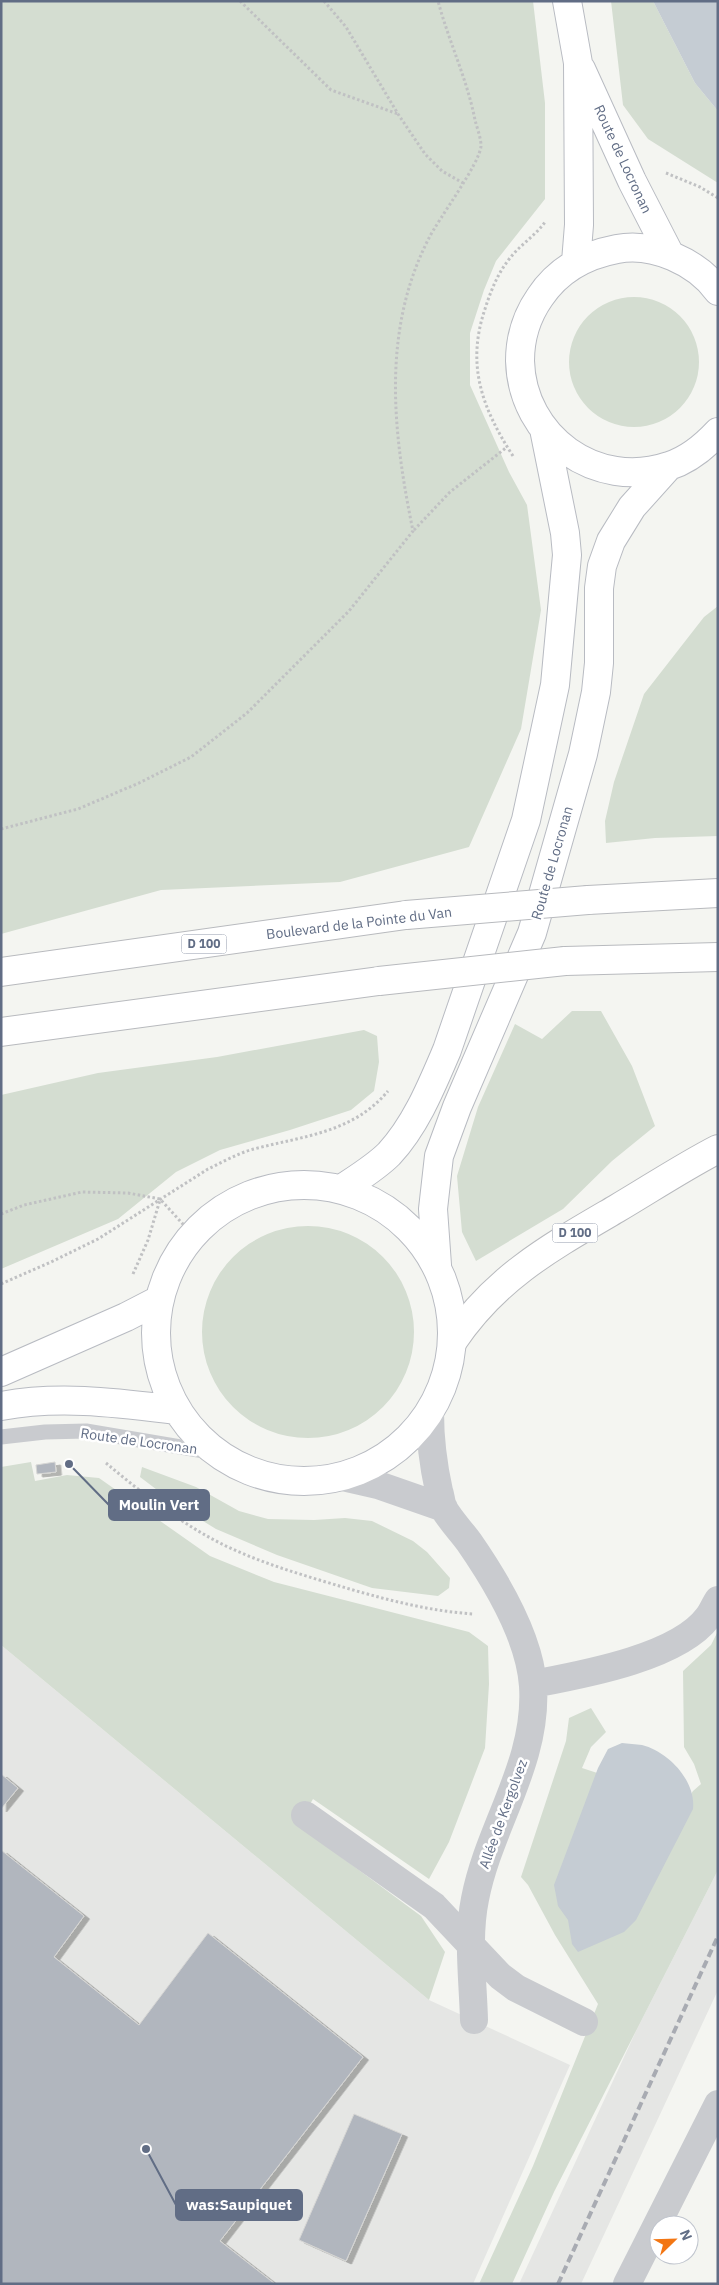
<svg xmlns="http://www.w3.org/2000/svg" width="719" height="2285" viewBox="0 0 719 2285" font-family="'IBM Plex Sans',sans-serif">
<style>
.built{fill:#e5e6e4}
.green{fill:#d4ddd1}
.water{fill:#c5ccd3}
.building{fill:#b1b6be;stroke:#d6d6d4;filter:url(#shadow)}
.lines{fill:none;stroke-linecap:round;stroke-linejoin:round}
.secondary-casing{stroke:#b8bbc2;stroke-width:30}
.highway-casing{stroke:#b8babe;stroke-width:30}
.path{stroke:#c0c1c3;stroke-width:3;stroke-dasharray:2.5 2.5;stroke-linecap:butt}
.lane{stroke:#c9cbcf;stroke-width:15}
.street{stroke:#c9cbcf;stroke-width:28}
.secondary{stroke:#fff;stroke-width:28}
.highway{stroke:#fff;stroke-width:28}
.rail{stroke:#a8abb2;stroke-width:4;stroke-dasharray:8 4;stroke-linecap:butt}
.highway-bridge-casing{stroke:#b8babe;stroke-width:30;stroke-linecap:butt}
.highway-bridge{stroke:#fff;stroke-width:28}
.labels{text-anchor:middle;stroke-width:5;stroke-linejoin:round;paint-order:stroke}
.shield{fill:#fff;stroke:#9099aa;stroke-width:1}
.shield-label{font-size:12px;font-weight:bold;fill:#616d85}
.street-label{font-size:14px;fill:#616d85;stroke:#fff}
.leader{fill:none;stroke:#616d85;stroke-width:2}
.callout-dot{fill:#616d85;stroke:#fff;stroke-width:2}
.callout{fill:#616d85;stroke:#616d85;stroke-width:2}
.callout-label{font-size:15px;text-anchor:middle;font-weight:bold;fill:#fff}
</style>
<defs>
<filter id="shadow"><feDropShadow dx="5.5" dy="3" stdDeviation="0" flood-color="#0004"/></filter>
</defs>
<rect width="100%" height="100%" fill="#f4f5f1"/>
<path class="built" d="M1,1645L429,2000L570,2065L473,2284H1Z
M718,1870V1990L581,2284H519L637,2029Z"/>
<path class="green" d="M1,1H533L545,103V199L496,261L484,290L470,333V385L509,472L527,505L541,610L521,729L469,847L340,882L161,890L1,934Z
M611,1H653L695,83L718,111V183L648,139L623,105Z
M569 362a65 65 0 1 1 130 0a65 65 0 1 1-130 0Z
M718,606V836L655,838L606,843L605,821L614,782L644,694L704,617Z
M572,1011H601L632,1066L655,1126L612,1161L563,1209L476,1261L462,1232L457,1176L478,1107L515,1024L542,1039Z
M364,1030L377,1036L379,1062L374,1091L351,1110L290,1130L220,1150L176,1172L118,1219L1,1269V1095L98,1073L217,1057Z
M202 1332a106 106 0 1 1 212 0a106 106 0 1 1-212 0Z
M31,1462L35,1481L67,1475L99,1478L210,1556L274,1582L469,1632L488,1646L489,1684L485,1748L449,1842L429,1879L313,1799L298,1825L421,1916L445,1952L429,2000L1,1645V1467Z
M142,1467L196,1487L239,1511L268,1519L314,1520L345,1518L372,1521L413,1541L427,1552L450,1578L449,1588L438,1596L372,1588L277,1555L216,1529L177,1505L140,1477Z
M718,1631V1870L554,2192L512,2284H479L533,2166L598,2004L555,1935L528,1885L521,1877L566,1741L569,1718L591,1708L606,1732L591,1747L582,1768L686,1802L693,1791L701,1784L694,1764L684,1747L683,1671L711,1645Z"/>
<path class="water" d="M653,1H718V111L695,83Z
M622,1743C628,1744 636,1744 642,1745C669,1752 696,1781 693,1809L636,1920L624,1932L578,1952L572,1944L568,1920L558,1906L554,1885L598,1768L608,1749Z"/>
<path class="building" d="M55,1462L56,1472L37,1474L36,1465Z
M1,1774L18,1788L1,1809Z
M1,1850L84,1916L54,1957L139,2025L208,1933L363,2057L220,2241L275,2284H1Z
M354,2114L402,2134L346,2261L299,2240Z"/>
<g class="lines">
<defs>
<path id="secondary" d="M567,1L578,63L579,225L576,262
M581,69L632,181L670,255
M718,291C697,262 653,242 617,249C585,255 558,270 540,297C526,317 520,338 520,361C522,437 596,491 669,466C688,460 704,447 718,432
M156 1333a148 148 0 1 1 296 0a148 148 0 1 1-296 0Z
M343,1188C358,1178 376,1167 389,1154C416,1125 432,1085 447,1050L526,820L555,685L567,555L565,533L544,429
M437,1265L433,1209L439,1156L457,1107L532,933L583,754L596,692L599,663V588L602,566L611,541L632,507L668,467
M1,1372L126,1317L159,1300
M1,1406C60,1395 118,1403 177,1410"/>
<path id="highway" d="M588,900L718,893
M565,961L718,957
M1,972L406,915
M1,1032L379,981
M453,1341C496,1277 551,1247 616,1209C650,1189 683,1167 718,1149"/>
</defs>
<use href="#secondary" class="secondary-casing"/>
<use href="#highway" class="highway-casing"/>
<path class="path" d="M240,1L331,90L398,114
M324,1L346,27L398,114L425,154L442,171L463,183
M666,173L700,187L718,198
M513,456C482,408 466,365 485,309C491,290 498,273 510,258C520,245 535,236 545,222
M414,530L450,492L507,447
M1,829L78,809L139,783L191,757L247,713L349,611L413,531C393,433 381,331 429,238C438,220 480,163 481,146C481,138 477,128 475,120C467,79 449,42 438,1
M1,1214L24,1205L82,1192L128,1193L160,1199L192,1234
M133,1274L148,1240L160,1200
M1,1284L51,1262L98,1239L208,1169C223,1162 238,1153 254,1149C303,1136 353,1133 388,1091
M106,1463C143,1494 184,1526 228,1547C262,1563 299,1574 336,1585C380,1598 427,1611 473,1614"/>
<path class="lane" d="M1,1437L45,1432L86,1431L216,1453"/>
<path class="street" d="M430,1412C430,1439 433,1464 439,1491C441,1496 441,1504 444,1509C451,1521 461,1531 469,1542C496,1581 530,1638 533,1686C538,1763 489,1826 475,1899C467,1938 473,1981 474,2020
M343,1477L378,1485L444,1508
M533,1684C580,1675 678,1658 708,1617C712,1612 714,1606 718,1600
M305,1815L434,1906L500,1976L516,1988L584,2022
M627,2284L718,2104"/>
<use href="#secondary" class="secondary"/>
<use href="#highway" class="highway"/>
<path class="rail" d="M558,2284L718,1936"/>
<defs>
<path id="highway-bridge" d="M406,915L588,900
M379,981L565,961"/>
</defs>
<use href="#highway-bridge" class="highway-bridge-casing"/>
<use href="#highway-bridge" class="highway-bridge"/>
</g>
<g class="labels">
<g class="shield">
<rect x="181.5" y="934.5" width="45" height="19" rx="4"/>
<rect x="552.5" y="1223.5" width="45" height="19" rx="4"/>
</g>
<g class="shield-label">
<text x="204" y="948">D 100</text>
<text x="575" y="1237">D 100</text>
</g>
<g class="street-label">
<text transform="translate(623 159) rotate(65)" y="5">Route de Locronan</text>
<text transform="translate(552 863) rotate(-74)" y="5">Route de Locronan</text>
<text transform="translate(359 923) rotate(-7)" y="5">Boulevard de la Pointe du Van</text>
<text transform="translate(139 1441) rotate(8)" y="5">Route de Locronan</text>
<text transform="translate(503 1814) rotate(-70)" y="5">Allée de Kergolvez</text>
</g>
</g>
<path class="leader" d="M69 1464L109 1505M146 2149L176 2205"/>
<g class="callout-dot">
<circle cx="69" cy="1464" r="5"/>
<circle cx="146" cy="2149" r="5"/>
</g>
<g class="callout">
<rect x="109" y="1490" width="100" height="30" rx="5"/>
<rect x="176" y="2190" width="126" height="30" rx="5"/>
</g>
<g class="callout-label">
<text x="159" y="1510">Moulin Vert</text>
<text x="239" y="2210">was:Saupiquet</text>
</g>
<rect width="719" height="2285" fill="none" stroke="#616d85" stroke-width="5"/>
<g transform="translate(674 2240) rotate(67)"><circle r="24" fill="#ffffff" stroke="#c0c5ce"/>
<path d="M0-4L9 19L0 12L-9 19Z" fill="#f37613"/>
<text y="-8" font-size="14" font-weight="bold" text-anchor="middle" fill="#616d85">N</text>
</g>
</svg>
